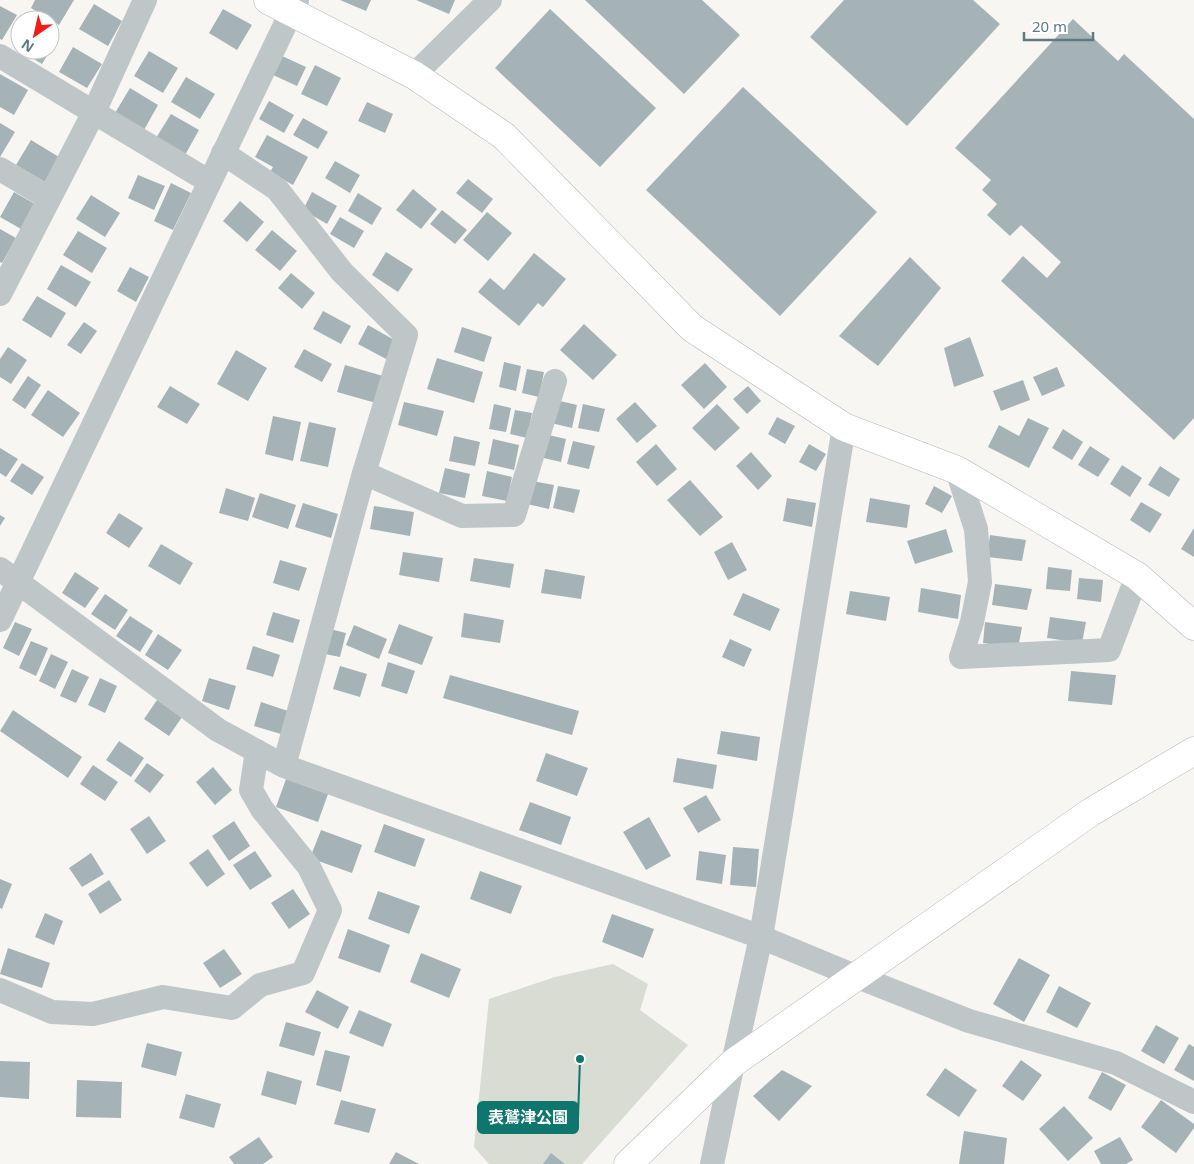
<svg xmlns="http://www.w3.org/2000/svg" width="1194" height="1164" viewBox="0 0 1194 1164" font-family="'Noto Sans','Noto Sans JP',sans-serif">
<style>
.green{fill:#d8dcd2}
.building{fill:#a5b3b6}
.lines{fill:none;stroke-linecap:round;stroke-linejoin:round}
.secondary-casing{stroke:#b1babd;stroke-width:29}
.street{stroke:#bfc6c8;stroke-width:24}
.secondary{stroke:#fff;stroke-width:28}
.leader{fill:none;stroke:#0f766e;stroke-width:2}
.callout-dot{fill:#0f766e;stroke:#fff;stroke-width:2}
.callout{fill:#0f766e;stroke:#0f766e;stroke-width:2}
.callout-label{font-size:16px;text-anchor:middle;font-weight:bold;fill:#fff}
</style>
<rect width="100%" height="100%" fill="#f7f6f3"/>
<path class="green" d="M613,964L648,984L640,1010L688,1045L582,1164H489L474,1147L489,999L555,977Z"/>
<path class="building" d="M35,0H74L59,25L31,8Z
M340,0H371L366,11Z
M416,0H455L449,14Z
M585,0H702L740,35L684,94Z
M844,0H973L1000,24L907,126L810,37Z
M94,4L122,21L108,46L79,29Z
M0,6L17,15L2,40L0,39Z
M223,9L252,25L237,50L209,33Z
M550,9L656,108L600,167L495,68Z
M1073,19L1118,61L1124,54L1194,119V418L1174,440L1001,281L1023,256L1047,278L1061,262L1021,225L1010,236L987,215L997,204L982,190L991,180L955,148Z
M50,35L57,39L42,64L14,47L20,37V50H50Z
M73,47L102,64L87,88L59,72Z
M149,51L178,68L163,93L134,76Z
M280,55L306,67L297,86L271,74Z
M315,65L341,78L327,106L301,94Z
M0,74L28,90L14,115L0,107Z
M186,77L215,94L200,119L171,102Z
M743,87L877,212L780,316L646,190Z
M130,88L158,105L144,130L115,113Z
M269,101L294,115L284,133L259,119Z
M367,102L393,114L385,133L358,121Z
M171,114L199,130L185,155L156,138Z
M303,118L328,132L318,149L293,135Z
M0,123L15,132L0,157Z
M267,135L308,157L293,185L270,172L273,167L255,157Z
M31,140L59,157L45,182L16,165Z
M335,161L360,175L350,193L325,178Z
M138,175L165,186L154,210L128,198Z
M468,179L493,199L482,213L456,193Z
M171,183L191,193L173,230L154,221Z
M413,189L437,209L421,229L396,210Z
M14,192L35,204L21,229L0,217Z
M312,192L337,206L327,224L303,210Z
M358,193L382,208L372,225L348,211Z
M91,195L120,213L105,237L76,219Z
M240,201L264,222L247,242L223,221Z
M442,210L467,230L455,244L430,224Z
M487,212L512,233L488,261L463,240Z
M340,217L364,231L354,248L330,234Z
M0,229L16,238L2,263L0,262Z
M272,230L297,251L280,271L255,250Z
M78,231L107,248L92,273L63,255Z
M386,252L413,269L398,292L372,275Z
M534,253L566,279L543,307L538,303L519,326L478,292L490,278L504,290Z
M910,257L941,288L878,366L839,336Z
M61,265L91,282L76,307L47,289Z
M130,267L149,277L136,302L117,291Z
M291,273L315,293L302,309L278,288Z
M37,296L66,313L51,338L22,320Z
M323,311L351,326L341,344L313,329Z
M84,322L97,331L81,354L67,345Z
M584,324L617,355L593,380L560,350Z
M368,325L396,341L386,359L358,344Z
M462,327L492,337L484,362L454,352Z
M970,337L984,376L954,387L944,348Z
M8,347L27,360L11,384L0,377V359Z
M304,349L332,364L322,382L294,367Z
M236,350L267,368L248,401L217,384Z
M437,358L483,372L474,403L427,389Z
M504,362L521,366L516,391L499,387Z
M705,363L727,387L704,409L681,385Z
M345,365L383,376L376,403L337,392Z
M1057,367L1065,386L1042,396L1033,377Z
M527,369L544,372L539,397L522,393Z
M28,376L41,385L25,409L12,400Z
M1023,380L1030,400L1001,411L993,391Z
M170,386L200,404L187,424L157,407Z
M748,386L761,401L747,414L733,399Z
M48,390L80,413L63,437L31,415Z
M556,400L577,405L572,428L551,423Z
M404,402L444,411L437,436L398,425Z
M635,402L657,426L637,443L616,419Z
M494,404L511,408L506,432L489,429Z
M583,404L605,409L599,432L578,428Z
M717,404L740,428L715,451L692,428Z
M515,410L532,413L527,438L510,434Z
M273,416L301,422L293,461L265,454Z
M777,417L795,426L785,444L768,434Z
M1028,418L1049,428L1029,468L988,447L999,425L1019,436Z
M309,422L336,428L328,467L300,461Z
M1063,429L1083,442L1072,460L1052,448Z
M544,434L566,439L561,462L539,457Z
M454,436L480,442L475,466L449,461Z
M493,439L519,445L514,470L488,464Z
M573,441L595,446L589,469L567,464Z
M656,444L677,469L657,486L636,462Z
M809,444L826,454L816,471L799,462Z
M1090,446L1110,459L1098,477L1078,465Z
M0,448L18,459L6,477L0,473Z
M751,452L772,476L758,490L736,466Z
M22,463L44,477L32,495L10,481Z
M1122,465L1142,478L1130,497L1110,484Z
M1160,466L1180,479L1169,497L1148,485Z
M445,468L470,474L465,498L439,493Z
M487,471L512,477L507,501L482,496Z
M690,480L723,517L700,536L667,500Z
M532,481L554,485L549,509L527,504Z
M558,486L580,490L574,513L553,508Z
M934,486L952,496L942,513L925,504Z
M226,488L255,498L248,521L219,513Z
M260,493L296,505L288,529L252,517Z
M787,498L816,503L812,527L783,521Z
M870,498L910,505L907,528L866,522Z
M1141,502L1162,514L1150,533L1130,520Z
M303,503L338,514L331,538L295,527Z
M374,506L414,512L410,536L370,529Z
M119,513L143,528L129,548L106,533Z
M0,515L5,518L0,526Z
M1194,528V557L1181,549Z
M946,529L953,552L915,564L907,541Z
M990,535L1026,540L1022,561L987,557Z
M732,542L747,570L728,580L714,552Z
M161,544L193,563L180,585L148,566Z
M403,552L443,558L439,582L399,575Z
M474,558L514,564L510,588L470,581Z
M280,560L307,568L299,591L273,583Z
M1048,567L1072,570L1070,591L1046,589Z
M545,569L585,576L581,599L541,593Z
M75,572L99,588L85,608L62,593Z
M1079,578L1103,580L1101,602L1077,599Z
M995,584L1032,589L1027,610L992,605Z
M921,588L961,595L958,619L918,612Z
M850,591L890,597L886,621L846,614Z
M743,593L780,609L770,631L733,615Z
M105,594L128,610L115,630L91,614Z
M273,612L300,620L293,643L266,635Z
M464,613L504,620L500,643L461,637Z
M130,616L153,631L140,652L116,636Z
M1050,617L1086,622L1082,643L1047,638Z
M15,622L32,629L19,656L3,648Z
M985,622L1022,627L1018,648L983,643Z
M399,624L433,637L422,665L388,653Z
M354,625L387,639L379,659L346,645Z
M330,629L346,633L340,657L325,654Z
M158,634L182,650L168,670L145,655Z
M730,639L752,649L744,667L722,657Z
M31,641L48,648L36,676L19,668Z
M253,646L280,655L273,677L246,669Z
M51,654L68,662L55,689L39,681Z
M388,662L415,671L407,694L381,686Z
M340,666L367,674L360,697L333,689Z
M72,669L89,677L76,703L60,696Z
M1071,671L1116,675L1112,705L1068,701Z
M450,675L579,711L572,735L443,698Z
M100,678L117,686L105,713L88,705Z
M209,678L236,686L229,710L202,701Z
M157,700L182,717L169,736L144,719Z
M261,702L288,711L281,734L254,726Z
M13,710L82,757L68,778L0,731Z
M721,731L760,737L757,761L717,754Z
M119,741L144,758L131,777L106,760Z
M546,753L588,768L577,796L536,781Z
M677,758L717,765L713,789L673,782Z
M147,763L164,775L150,793L134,781Z
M93,765L118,782L105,801L80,784Z
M213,767L232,790L215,805L196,782Z
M286,779L328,794L318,822L276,807Z
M706,795L721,820L698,833L683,808Z
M530,802L571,817L561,845L519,830Z
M149,816L166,841L147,854L130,829Z
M649,817L671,856L646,870L623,832Z
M234,821L250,846L229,861L212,836Z
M384,824L425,839L415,867L374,852Z
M321,830L362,845L352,873L310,858Z
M733,847L759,849L756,887L730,885Z
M208,849L225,874L207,887L189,863Z
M255,851L272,876L250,890L233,865Z
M699,851L726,855L722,884L696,880Z
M91,853L104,874L82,887L69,868Z
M480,871L522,886L511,914L470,899Z
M0,879L12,884L2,909L0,908Z
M109,880L122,900L100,914L88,894Z
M293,889L310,914L289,929L271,903Z
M378,891L420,906L409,934L368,919Z
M45,913L63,921L54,945L35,937Z
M612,914L654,929L643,958L602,942Z
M348,929L390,945L380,973L338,958Z
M8,948L50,963L42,988L0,974Z
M224,949L242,974L220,988L203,963Z
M421,953L461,969L449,998L410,982Z
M1019,958L1050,975L1024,1022L993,1004Z
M1059,986L1091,1003L1077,1028L1046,1012Z
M317,990L349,1007L338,1029L305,1012Z
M359,1010L392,1024L383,1047L349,1033Z
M286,1022L321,1032L314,1056L279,1046Z
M1156,1025L1179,1038L1164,1064L1141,1051Z
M147,1043L182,1052L176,1076L141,1067Z
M1189,1044L1194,1047V1081L1174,1070Z
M325,1050L350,1056L341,1092L316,1085Z
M1021,1060L1042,1075L1023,1101L1002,1086Z
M0,1061L30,1062L29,1099L0,1097Z
M945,1068L977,1090L959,1117L926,1095Z
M782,1070L812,1086L779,1121L753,1096Z
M267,1071L302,1081L296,1105L261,1095Z
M1102,1072L1126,1085L1111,1111L1088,1098Z
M77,1080L122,1082L121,1118L76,1117Z
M186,1094L221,1104L214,1128L179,1118Z
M341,1100L376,1109L369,1133L334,1124Z
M1161,1100L1194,1124V1128L1176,1153L1141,1127Z
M1064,1106L1093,1138L1068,1161L1039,1129Z
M964,1131L1007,1138L1004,1164H959Z
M259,1137L273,1157L263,1164H234L229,1157Z
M1120,1137L1133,1160L1126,1164H1101L1094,1151Z
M396,1152L419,1164H389Z
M551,1153L565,1164H543Z"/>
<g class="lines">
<defs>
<path id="secondary" d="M268,0L414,75L504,136L692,328L844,427L957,470L1137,576L1194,626
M628,1164L733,1063L1091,812L1194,751"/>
</defs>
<use href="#secondary" class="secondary-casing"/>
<path class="street" d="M0,56L210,182
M414,75L490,0
M223,153L277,189L342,272L406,335L364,473L284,766
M0,169L49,198
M0,294L94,112L145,0
M957,470L976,529L980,582L972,622L961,657L1109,650L1137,576
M364,473L462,516L514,515L555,381
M0,569L218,730L284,766L761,937L855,976L969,1021L1116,1063L1194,1102
M0,620L297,0
M0,990L52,1012L93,1014L163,997L232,1008L260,985L303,973L330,910L309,867L262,809L251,790L257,751
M712,1164L733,1063L761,937L844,427"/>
<use href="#secondary" class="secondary"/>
</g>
<path class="leader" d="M580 1059L578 1118"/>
<circle class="callout-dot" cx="580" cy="1059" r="5"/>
<rect class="callout" x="478" y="1102" width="100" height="31" rx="5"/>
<g class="callout-label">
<text x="528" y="1123">表鷲津公園</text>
</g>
<g transform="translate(35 35) rotate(214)"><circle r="24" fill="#ffffff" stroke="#bfcacd"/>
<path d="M0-4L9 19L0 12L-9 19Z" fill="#f31b17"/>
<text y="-8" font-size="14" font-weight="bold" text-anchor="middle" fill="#5f7a81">N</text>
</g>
<path d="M1024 32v8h69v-8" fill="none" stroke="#5f7a81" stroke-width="2.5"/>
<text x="1032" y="32" font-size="15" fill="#5f7a81" stroke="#ffffff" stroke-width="4" paint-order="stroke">20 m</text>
</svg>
